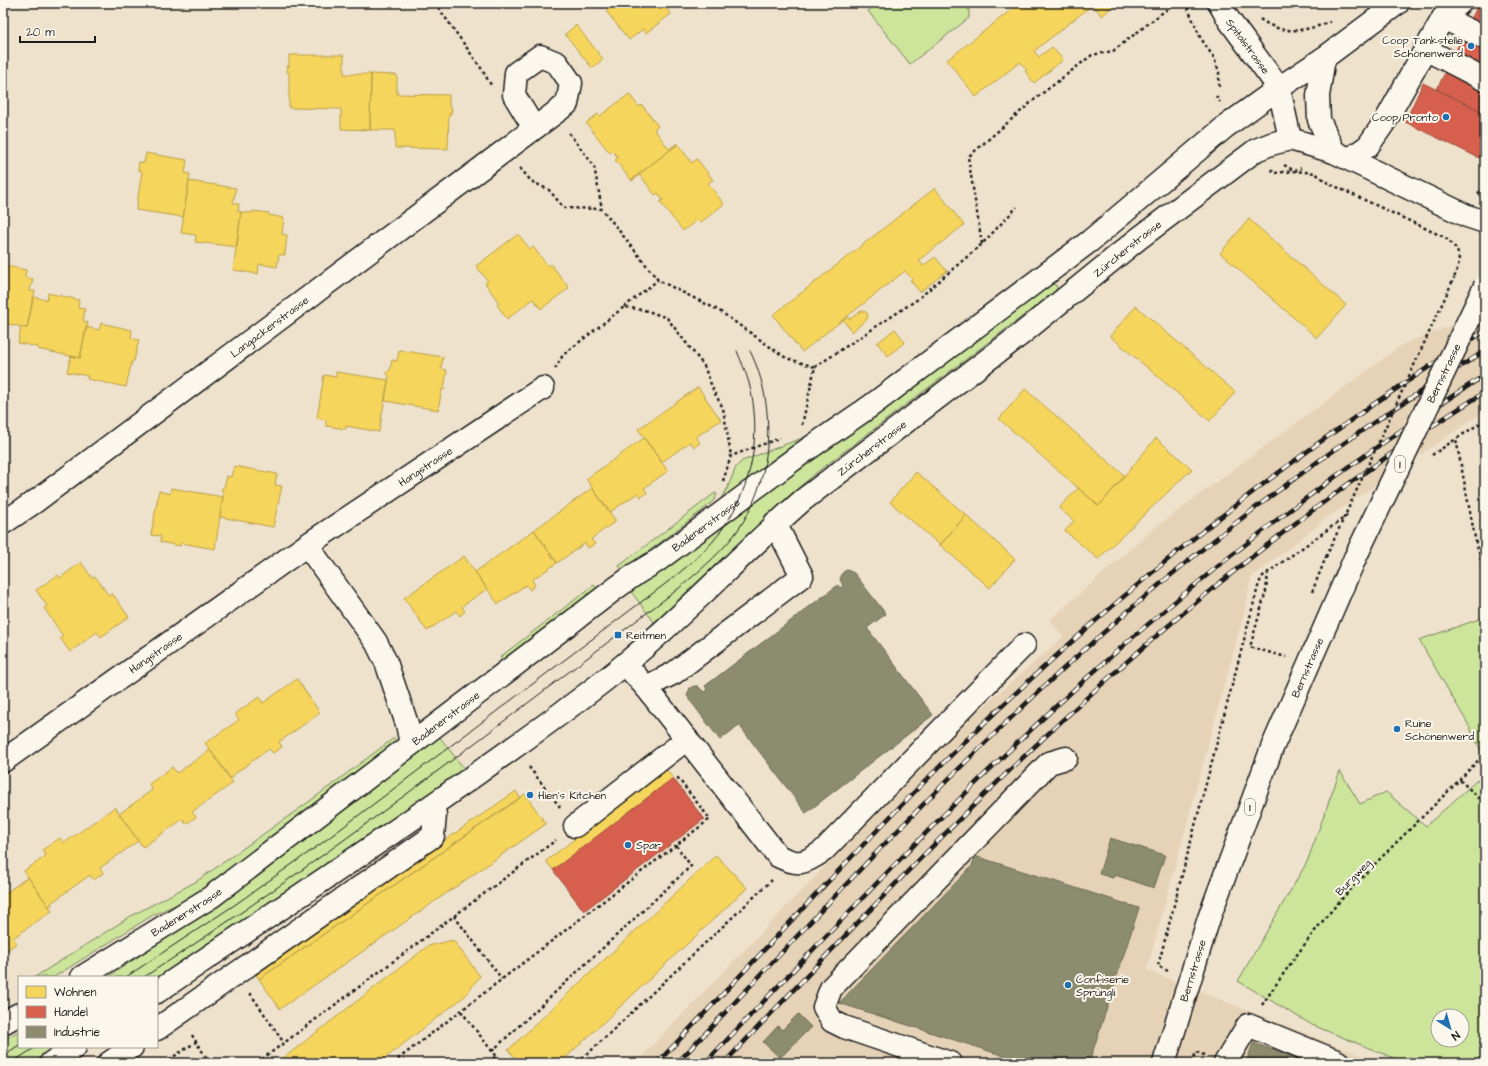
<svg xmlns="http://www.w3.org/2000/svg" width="1488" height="1066" viewBox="0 0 1488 1066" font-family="'Architects Daughter',sans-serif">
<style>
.built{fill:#e6d3b7}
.green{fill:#cce59b;stroke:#74805c;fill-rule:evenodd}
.homes{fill:#f6d55c;stroke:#b59e49}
.shops{fill:#d6604d;stroke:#9e4c3e}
.industry{fill:#8c8c6e;stroke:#6a6a55}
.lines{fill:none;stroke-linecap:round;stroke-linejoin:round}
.minor-casing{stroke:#1c1c1c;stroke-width:25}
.major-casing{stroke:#1c1c1c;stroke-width:25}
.path{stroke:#1c1c1c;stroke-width:2.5;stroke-dasharray:3 3;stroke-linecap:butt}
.minor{stroke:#fbf7ec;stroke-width:22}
.major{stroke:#fbf7ec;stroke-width:22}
.tram{stroke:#1c1c1c;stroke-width:1}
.rail-casing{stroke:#1c1c1c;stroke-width:4.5}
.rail{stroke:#fbf7ec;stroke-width:3;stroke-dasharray:9;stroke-linecap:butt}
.major-bridge-casing{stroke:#1c1c1c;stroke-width:25;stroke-linecap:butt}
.path-bridge{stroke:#1c1c1c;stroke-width:2.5;stroke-dasharray:3 3;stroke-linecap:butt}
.major-bridge{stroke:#fbf7ec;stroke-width:22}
.poi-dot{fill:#1f6fb2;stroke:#fbf7ec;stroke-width:1.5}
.labels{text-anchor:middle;stroke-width:4;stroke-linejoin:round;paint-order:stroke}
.shield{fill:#fbf7ec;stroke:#5f5e5a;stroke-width:1}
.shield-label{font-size:10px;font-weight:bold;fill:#1c1c1c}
.poi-label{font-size:11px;fill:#1c1c1c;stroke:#fbf7ec;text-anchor:start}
.street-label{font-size:11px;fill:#1c1c1c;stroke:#fbf7ec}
</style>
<rect width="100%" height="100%" fill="#efe2cd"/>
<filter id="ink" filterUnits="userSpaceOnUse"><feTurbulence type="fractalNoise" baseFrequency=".025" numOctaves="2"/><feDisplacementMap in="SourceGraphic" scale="8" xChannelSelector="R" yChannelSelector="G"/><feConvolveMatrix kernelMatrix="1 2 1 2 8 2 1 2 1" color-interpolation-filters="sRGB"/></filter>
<g filter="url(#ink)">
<path class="built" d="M1485,312V411L1327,518L1251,578L1245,610L1147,970L1380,1063H635L960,727L1063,637L1050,620L1153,529L1403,344Z"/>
<path class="green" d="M878,3H964L969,10V18L910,64L868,11Z
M1050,282L1057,286L1056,291L821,469C761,516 714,576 657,626L629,589Z
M823,430L716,506L727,489L736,467L742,461Z
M715,493L717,494L715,499L708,506L623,571L619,566Z
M594,585L598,590L504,662L500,657Z
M1485,617V759L1468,724L1419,640Z
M438,735L466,771L157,981V977H108L191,921Z
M394,738L398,743L193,897L153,915L54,977H35L131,916L197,881L310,801Z
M1340,771L1360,804L1386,792L1426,826L1485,773V1063H1406L1312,1025L1238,981L1307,862ZM1438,1016H1462V1040H1438Z
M19,1031V1047H61L37,1063H3V1040Z"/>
<path class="homes" d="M604,3H663L671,14L646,33L643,29L629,40L606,11L609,9Z
M1020,3H1095L1034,51L1039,57L1052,47L1063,60L1034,83L1025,71L1027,70L1020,62L976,97L947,60Z
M1095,3L1100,4L1116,3L1102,16L1093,5Z
M576,25L603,59L592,68L565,34Z
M289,55H344V74H371L370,130L341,129V109L289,108V72H287V66L289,67Z
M371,74L397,75V94L449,95V107H452L451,114H449L448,149L395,148V130H370Z
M629,94L639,107L642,105L658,126L654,129L669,149L677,143L678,144L631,180L615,160L618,158L613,151L610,153L586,123L598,114L600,116Z
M678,144L692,163L697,159L713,180L708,183L724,204L700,223L697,220L683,231L660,202L663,200L658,193L655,195L640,175L632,181L631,180Z
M146,153L187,160L185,173L190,174L183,217L136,210L142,171L138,170L139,162L144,163Z
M189,181L236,188L233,203L239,204L238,211L241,212L237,247L195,242L196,235L181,233Z
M935,188L964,225L919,260L923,266L935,257L947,271L920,292L910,280L912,279L905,271L802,352L773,315Z
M253,211L269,213V215L284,218L282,234L287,235L285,255H279L277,267L259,264L258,274L233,270L241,212L252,213Z
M1249,219L1346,305L1317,338L1220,253Z
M518,234L530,249L533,247L548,266L551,264L569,288L541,309L533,299L507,319L497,305L499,303L485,283L488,281L476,266Z
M3,265L26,270L25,277L33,279L30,291H35L27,328L3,323Z
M48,293L79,300L78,308L85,309L83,321L88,322L80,358L37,349L38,347L18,343L21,327L27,328L33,297L47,300Z
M1136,306L1235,392L1210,421L1110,336Z
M861,311H864L867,313L868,318L852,332L843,320L848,317L850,319Z
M101,323L132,330L131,338L139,340L134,361H132L126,387L87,379L88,376L67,372L71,356L80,358L86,327L99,330Z
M895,329L905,342L888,356L877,343Z
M399,350L443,357L441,369L447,370L444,390L442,389L438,410L385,401L389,376L386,373L390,370L392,360L397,361Z
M336,372L388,380L379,432L346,426V429L326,426V420L317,418L324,375L336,377Z
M698,387L721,420L696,437L700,443L694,447L690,442L662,462L638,429Z
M1025,389L1125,476L1099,506L999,419Z
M644,438L668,471L644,488L647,493L641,497L638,493L610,512L586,479Z
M1156,438L1192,469L1098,559L1065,531L1074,521L1059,508L1078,488L1099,506Z
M234,466L277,474L275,485L282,486L273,527L220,517L223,497V492L221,489L224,487L227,476L231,477Z
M916,472L966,515L940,545L890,502Z
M171,488L223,497L215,549L181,543L180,546L160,542L161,536L151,535L159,491L170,494Z
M592,488L616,521L591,539L595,544L588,548L585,543L557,563L534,530Z
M966,515L1015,559L990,588L940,545Z
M534,530L557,563L532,580L535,585L530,590L526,585L498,604L475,572Z
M464,556L487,589L462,606L465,611L460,616L456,611L427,631L404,598Z
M81,562L92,578L95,576L109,596L112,593L129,617L101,637L97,632L70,652L60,638L63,636L44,608L47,606L36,590L58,575L60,578Z
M297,679L320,713L279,742L282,747L273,753L269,749L233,775L234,777L231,779L205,743L239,720L235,714L259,697L263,703Z
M210,750L233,783L192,812L196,817L186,824L183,819L143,847L119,814L152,790L149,784L172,767L177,773Z
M666,769L673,778L553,870L546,861Z
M516,791L520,798L259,979L255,972Z
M525,794L546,824L280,1009L259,979Z
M115,807L138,841L100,868L103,873L94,880L90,875L51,903L52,905L49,907L24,871L46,856L42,850L60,838L64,843Z
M716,855L747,888L560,1063H520L508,1050Z
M28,877L52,911L13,938L17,943L7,950L3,945V895Z
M453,940L480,976L465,996L379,1063H277L428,946Z
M193,1057L197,1063H184Z"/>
<path class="shops" d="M1479,3H1485V113L1437,89Z
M1423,83L1485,113V146L1479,158L1405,122Z
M673,778L704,819L584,911L553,870Z"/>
<path class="industry" d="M847,570L854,573L886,614L867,628L933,715L806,813L739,725L720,740L689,699L687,695L690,688L694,686H698L704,692L707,689L705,686L830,591L838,585L840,588L843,586L840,579L843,572Z
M1110,838L1165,855L1154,888L1115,875L1113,878L1099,874Z
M975,856L1139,908L1089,1063H1026L839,1003L972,866Z
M798,1014L811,1027L780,1058L763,1042L778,1026L782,1030Z
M1253,1043L1311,1063H1246Z"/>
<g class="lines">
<defs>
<g id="minor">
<path id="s1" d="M1219,3L1229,20L1279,88"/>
<path d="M1443,18L1485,38"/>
<path d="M1425,49L1485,80"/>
<path d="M1350,159L1368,146L1386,120L1443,18L1460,3"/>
<path id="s2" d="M3,523L36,501L567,104L571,83L557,63L540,56L516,73L514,95L534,128"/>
<path d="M307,545L376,642L386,662L407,724L411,744"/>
<path d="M625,664L646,687L778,856C798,866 804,864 823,851L1024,645"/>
<path d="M646,687L674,673L802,576L775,523"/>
<path id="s3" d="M3,761L307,545L543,388"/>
<path d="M575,826L687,739"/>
<path d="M157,1029L433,836L435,815L433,805"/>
<path d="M109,1063L132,1047"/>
<path d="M950,1063L844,1027L832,1021L824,1007L831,988L1049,763L1066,758"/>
<path d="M1225,1063L1248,1025L1336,1061L1339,1063"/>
</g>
<g id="major">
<path d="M1324,58L1318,96L1319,120L1334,152"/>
<path d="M1279,88L1290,139"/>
<path id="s4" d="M82,977L211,897L616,588L637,573L657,561L801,454L872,405L1090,241L1225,127L1279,88L1324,58L1398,3"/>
<path id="s5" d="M157,992C264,919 373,848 478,773C528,737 578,703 626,663C688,612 742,553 803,500L1020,335L1138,239L1256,150L1271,144L1290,139L1334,152L1467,216L1485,222"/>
<path d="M3,1023L19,1014"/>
<path d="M51,1063L75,1047"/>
<path id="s6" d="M1164,1063L1209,918L1272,748L1355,558"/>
</g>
</defs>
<use href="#minor" class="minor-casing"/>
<use href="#major" class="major-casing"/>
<path class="path" d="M435,3L481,68L491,85
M1188,3L1186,4L1200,37L1214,58L1219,72V88
M1260,19C1283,36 1305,31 1330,22
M1216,96L1220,102
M569,133L594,166L602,209
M1284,165L1295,171L1301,168
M520,168L531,181L549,190L564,208L602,209L658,280L718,310L786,358L815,367L802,425
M1271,169L1274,173L1295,171L1315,173L1328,183L1444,237C1461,250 1462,258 1454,278
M1478,194L1480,190L1485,191
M982,244L968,157L1035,99L1092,55L1113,51L1175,3
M624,307L658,280
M815,367L918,299L982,244L1017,207
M555,369L563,355L624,307L648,311L667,318L704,366L714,392L723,408L731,456
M1485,420L1456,439L1476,543L1485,573
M1432,455L1456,439
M723,481L731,456L780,438
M1268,572L1266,591L1250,647L1286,657
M1312,592L1326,557
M529,767L560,807
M1460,780L1485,804
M454,916L502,979
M1168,971L1158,966L1259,583L1263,576L1348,515
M250,993L284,1043
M1262,1005C1286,970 1311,933 1340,901C1386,850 1438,804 1485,753
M461,1011L492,1051L503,1063
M192,1035L196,1042
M492,1051L691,866L676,845
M164,1063L196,1042L210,1063
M257,1063L556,840
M393,1063L710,819L677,777
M489,1063L496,1056
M578,1063L772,880
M1192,1063L1196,1052L1204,1055"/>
<use href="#minor" class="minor"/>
<use href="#major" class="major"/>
<path class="tram" d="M126,977L236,904L322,843L673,578C691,563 710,548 723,528C753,486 762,432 749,383C746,372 741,361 737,351
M144,977C328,859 499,724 673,593C695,575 717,557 735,534C773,483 778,407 750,351
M3,1056L19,1045
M11,1063L36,1047"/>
<defs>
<path id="rail" d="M657,1063C772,944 881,820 1002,706C1150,566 1312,439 1485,331
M677,1063C779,957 877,848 982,746C1134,596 1302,462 1485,351
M705,1063C830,932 954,798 1089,676C1212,565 1345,464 1485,375
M724,1063C825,957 925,850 1032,749C1171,616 1322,494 1485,392"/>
</defs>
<use href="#rail" class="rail-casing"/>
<use href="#rail" class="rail"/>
<defs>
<g id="major-bridge">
<path id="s7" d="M1355,558L1485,286"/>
</g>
</defs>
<use href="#major-bridge" class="major-bridge-casing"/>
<path class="path-bridge" d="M1326,557L1454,278"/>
<use href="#major-bridge" class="major-bridge"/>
</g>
</g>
<g class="poi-dot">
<circle cx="1471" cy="46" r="4"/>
<circle cx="1446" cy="117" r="4"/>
<rect x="614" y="631" width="8" height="8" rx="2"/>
<circle cx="1397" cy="729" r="4"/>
<circle cx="530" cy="795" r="4"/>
<circle cx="628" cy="845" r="4"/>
<circle cx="1068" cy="985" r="4"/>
</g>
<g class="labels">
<g class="shield">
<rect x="1395" y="456" width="10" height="16" rx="3"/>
<rect x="1245" y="799" width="10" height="16" rx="3"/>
</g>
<g class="shield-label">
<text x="1400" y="468">1</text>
<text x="1250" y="811">1</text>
</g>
<g class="poi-label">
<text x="1463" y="44" text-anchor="end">Coop Tankstelle<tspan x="1463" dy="13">Schönenwerd</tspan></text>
<text x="1438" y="121" text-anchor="end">Coop Pronto</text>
<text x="626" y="639">Reitmen</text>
<text x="1405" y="727">Ruine<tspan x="1405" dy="13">Schönenwerd</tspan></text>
<text x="538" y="799">Hien's Kitchen</text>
<text x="636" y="849">Spar</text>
<text x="1076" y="983">Confiserie<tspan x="1076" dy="13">Sprüngli</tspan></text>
</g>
<g class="street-label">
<text dy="4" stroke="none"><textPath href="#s1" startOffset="52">Spitalstrasse</textPath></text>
<text dy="4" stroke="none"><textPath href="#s5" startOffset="1224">Zürcherstrasse</textPath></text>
<text dy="4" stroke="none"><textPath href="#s2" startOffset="331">Langackerstrasse</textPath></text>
<text dy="4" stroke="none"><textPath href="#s7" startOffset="205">Bernstrasse</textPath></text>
<text dy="4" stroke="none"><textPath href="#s5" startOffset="900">Zürcherstrasse</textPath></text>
<text dy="4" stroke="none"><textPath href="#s3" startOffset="515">Hangstrasse</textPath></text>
<text dy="4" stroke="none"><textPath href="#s4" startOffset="771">Badenerstrasse</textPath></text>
<text dy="4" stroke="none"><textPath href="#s3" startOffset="187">Hangstrasse</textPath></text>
<text dy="4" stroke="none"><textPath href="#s6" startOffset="421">Bernstrasse</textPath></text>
<text dy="4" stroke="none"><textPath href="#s4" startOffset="447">Badenerstrasse</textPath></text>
<text transform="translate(1353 877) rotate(-46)" y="4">Burgweg</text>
<text dy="4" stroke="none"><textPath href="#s4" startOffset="123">Badenerstrasse</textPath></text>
<text dy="4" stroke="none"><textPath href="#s6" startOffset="97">Bernstrasse</textPath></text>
</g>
</g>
<rect width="1488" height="1066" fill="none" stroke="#fbf7ec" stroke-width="16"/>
<rect x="8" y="8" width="1472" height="1050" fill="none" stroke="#1c1c1c" stroke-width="1.5" filter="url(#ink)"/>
<rect x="18" y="976" width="140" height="72" fill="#fbf7ec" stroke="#a29f99"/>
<rect x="26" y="986" width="20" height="12" fill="#f6d55c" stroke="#a29f99"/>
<text x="54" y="996" font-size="12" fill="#1c1c1c">Wohnen</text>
<rect x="26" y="1006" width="20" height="12" fill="#d6604d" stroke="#a29f99"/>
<text x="54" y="1016" font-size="12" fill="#1c1c1c">Handel</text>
<rect x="26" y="1026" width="20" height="12" fill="#8c8c6e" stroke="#a29f99"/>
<text x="54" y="1036" font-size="12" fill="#1c1c1c">Industrie</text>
<g transform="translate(1450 1028) rotate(143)"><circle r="19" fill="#fbf7ec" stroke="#a29f99"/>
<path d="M0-3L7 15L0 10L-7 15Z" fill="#1f6fb2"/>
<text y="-6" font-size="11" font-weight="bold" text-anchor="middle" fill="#1c1c1c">N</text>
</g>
<path d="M20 36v6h75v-6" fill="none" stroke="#1c1c1c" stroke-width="2"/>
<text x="26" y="36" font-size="12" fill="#1c1c1c" stroke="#fbf7ec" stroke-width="3" paint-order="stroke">20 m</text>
</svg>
